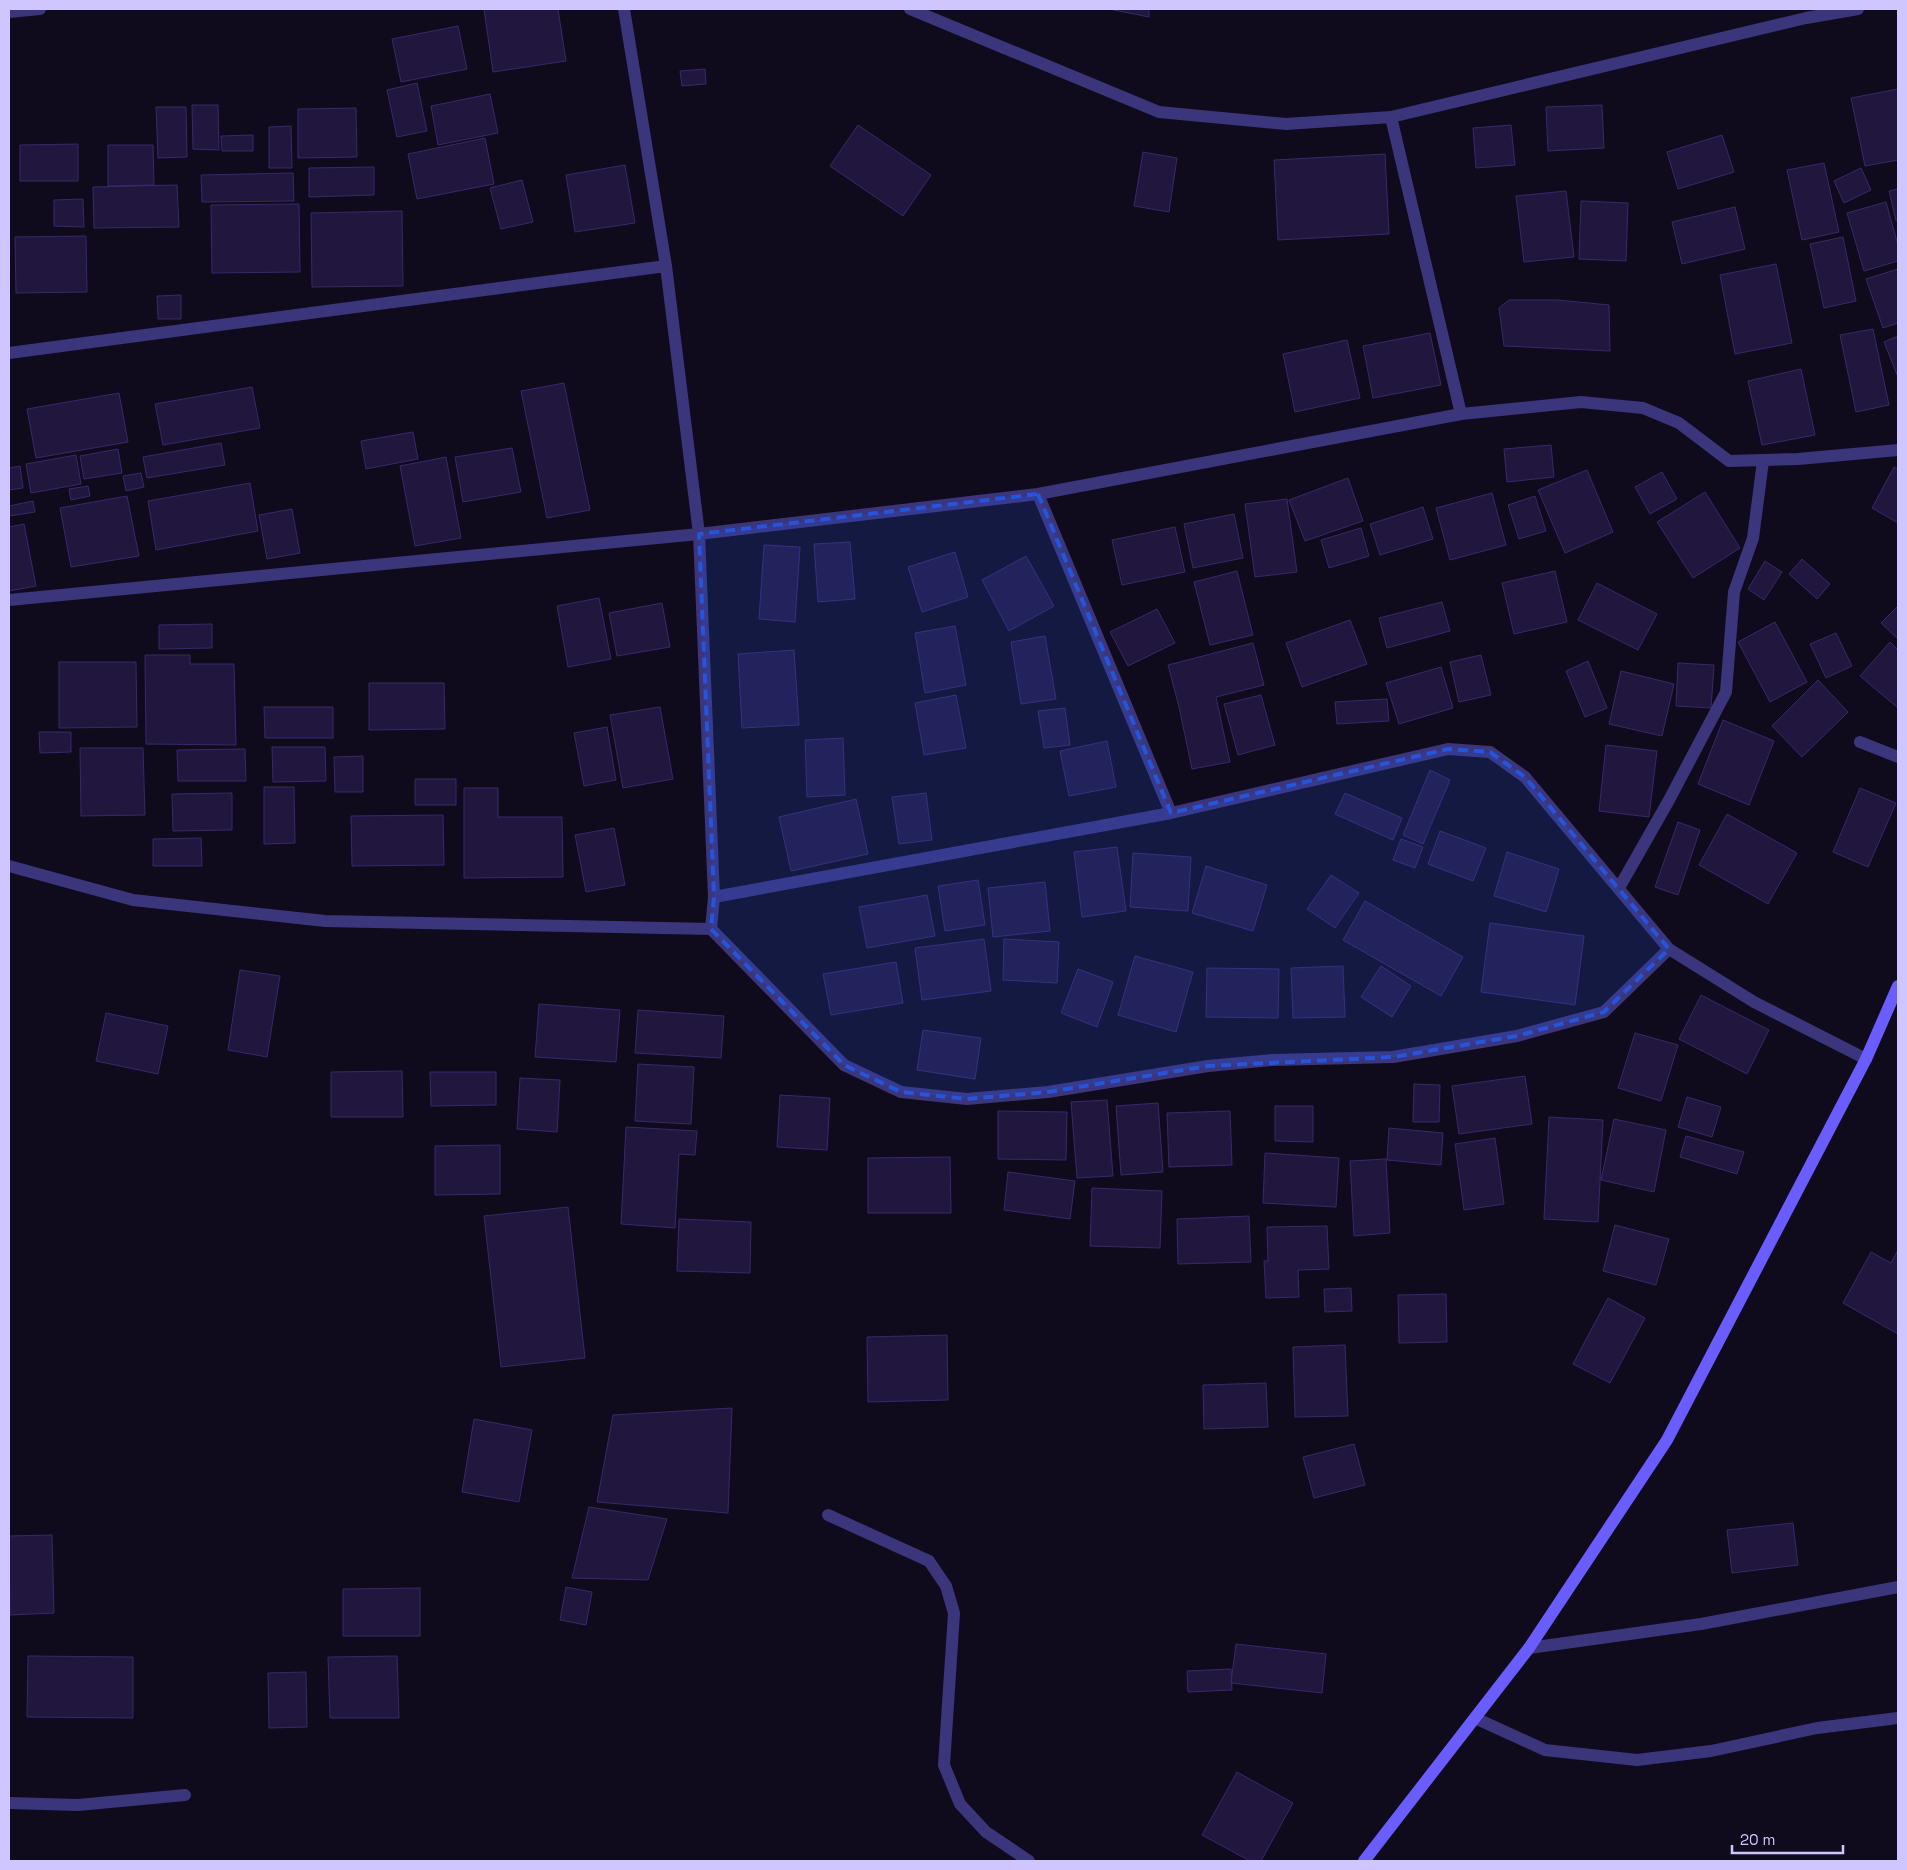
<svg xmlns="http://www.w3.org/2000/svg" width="1907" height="1870" viewBox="0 0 1907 1870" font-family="'Space Grotesk',sans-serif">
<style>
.building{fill:#21173e;stroke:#39286a}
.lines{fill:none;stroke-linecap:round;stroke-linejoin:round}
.lane{stroke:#3b357c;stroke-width:12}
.street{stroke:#3b357c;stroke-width:12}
.secondary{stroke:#695dff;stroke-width:12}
.marked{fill:#2654da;fill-opacity:0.2;stroke:#2654da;stroke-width:4;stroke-dasharray:10 6;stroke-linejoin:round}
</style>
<rect width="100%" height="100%" fill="#0f0b1c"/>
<path class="building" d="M484,9H558L566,61L493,72Z
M1109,9H1149V17Z
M458,26L467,69L401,82L392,39Z
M705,69L706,84L682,86L680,71Z
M417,83L427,131L397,137L387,90Z
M1898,89V160L1865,166L1851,98Z
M490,94L498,133L438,145L431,106Z
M192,105H218L219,150L193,149Z
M1602,105L1604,148L1548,151L1546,107Z
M156,107H186L187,157L158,158Z
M356,108L357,157L298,158V109Z
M858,125L931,175L903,216L830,166Z
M1511,125L1515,165L1476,168L1473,128Z
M291,126L292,168H269V127Z
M253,135V151H222L221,136Z
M1722,135L1734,172L1678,189L1667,152Z
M485,138L494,184L417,199L408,154Z
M78,144V181H20V145Z
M108,145H153L154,185L108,186Z
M1143,152L1177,158L1169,212L1134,206Z
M1385,154L1389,234L1278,240L1274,160Z
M1824,163L1839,232L1802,240L1787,170Z
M625,165L635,223L575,232L566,175Z
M374,167V195L309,197V168Z
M1861,168L1871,190L1844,203L1834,181Z
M293,173L294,201L202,202L201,175Z
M522,180L533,222L501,229L490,188Z
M177,185L179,227L94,228L93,187Z
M1898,189V220L1896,221L1889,191Z
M1566,191L1574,257L1524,262L1516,196Z
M83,199L84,227L54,226V200Z
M1581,201L1628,203L1626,261L1579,259Z
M1886,202L1898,245V261L1864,271L1847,213Z
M299,204L300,272L212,273L211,205Z
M1735,207L1745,249L1682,264L1672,222Z
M402,211L403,286L312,287L311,213Z
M86,236L87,292L16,293L15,237Z
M1843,237L1856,301L1824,308L1810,244Z
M1776,264L1792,343L1735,354L1720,275Z
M1898,269V323L1883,328L1866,279Z
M181,295V319H158L157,296Z
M1509,300H1558L1609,305L1610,351L1504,346L1499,308Z
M1873,329L1889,405L1856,412L1840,335Z
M1430,333L1441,385L1373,398L1363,346Z
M1898,336V377L1884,342Z
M1347,340L1360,398L1295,412L1283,354Z
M1801,369L1815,435L1762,445L1748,381Z
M564,383L590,510L547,518L521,391Z
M252,387L260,428L163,445L155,404Z
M119,393L128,442L36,458L27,409Z
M413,432L418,459L366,469L361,441Z
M221,443L225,465L147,478L143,457Z
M1551,445L1554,477L1507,482L1504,449Z
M512,448L521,492L463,502L455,457Z
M118,449L122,473L84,479L80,456Z
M76,455L81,484L31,493L26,464Z
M446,457L461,538L415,546L400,466Z
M20,466L23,488L9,490V468Z
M1894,467L1898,469V523L1872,508Z
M1587,470L1613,532L1565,553L1538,490Z
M1662,472L1677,499L1650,514L1635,487Z
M141,473L144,487L126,491L123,476Z
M1348,478L1363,521L1305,541L1289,500Z
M250,483L258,531L156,550L148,501Z
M88,486L90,496L71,500L69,489Z
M1705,492L1740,548L1693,578L1657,522Z
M1492,493L1506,545L1450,560L1436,508Z
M127,496L139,556L71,567L60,508Z
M1535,496L1546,531L1519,539L1508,505Z
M1287,499L1297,572L1255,577L1245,504Z
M33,501L35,512L9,516V506Z
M1423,507L1433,539L1380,555L1370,524Z
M292,509L300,553L267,559L259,515Z
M1234,514L1243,558L1193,568L1184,524Z
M24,524L36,586L9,591V527Z
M1175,527L1185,572L1122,585L1112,540Z
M1361,528L1369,556L1329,568L1321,540Z
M850,542L855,599L818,602L814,544Z
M764,545L800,547L795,622L759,619Z
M955,552L968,597L922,612L908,567Z
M1026,556L1054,606L1009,631L982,580Z
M1802,559L1830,584L1817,599L1789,574Z
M1765,561L1782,572L1764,600L1748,589Z
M1237,571L1253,635L1210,645L1194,582Z
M1555,571L1567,622L1514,634L1502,583Z
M1597,583L1657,614L1638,650L1578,620Z
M599,598L611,659L568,667L557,606Z
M1442,602L1450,631L1387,648L1379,618Z
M662,603L670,647L617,656L609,613Z
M1898,606V639L1881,623Z
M1157,609L1175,643L1128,666L1110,632Z
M1350,620L1367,664L1302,687L1286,643Z
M1775,622L1807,682L1770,702L1738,642Z
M212,624V648L159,649V625Z
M955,626L966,685L925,693L915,633Z
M1836,633L1852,666L1826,678L1810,644Z
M1045,636L1056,699L1021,704L1011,642Z
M1890,642L1898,650V708L1860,676Z
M1253,643L1264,685L1216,697L1230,762L1192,769L1179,707L1168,665Z
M794,650L799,725L742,728L738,654Z
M145,655H190V664H234L236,745L146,744Z
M1481,655L1491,695L1459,702L1450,662Z
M1588,661L1607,708L1585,717L1566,671Z
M59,662H136L137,727L59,728Z
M1678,663L1714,665L1711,708L1676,706Z
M1441,667L1453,708L1399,724L1386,683Z
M1621,671L1674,684L1662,736L1609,724Z
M1818,680L1848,712L1802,757L1772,726Z
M369,683H444L445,729L369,730Z
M956,695L966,748L924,755L915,703Z
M1261,695L1275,745L1238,755L1224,704Z
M1387,699L1389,721L1337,724L1335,702Z
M264,707H333V738H265Z
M660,707L673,779L623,788L610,715Z
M1065,708L1070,745L1044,748L1038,711Z
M1723,720L1774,741L1749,805L1698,784Z
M607,727L616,780L584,786L574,733Z
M39,732H71V752L40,753Z
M843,738L845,795L807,797L805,740Z
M1107,741L1116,787L1069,796L1060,751Z
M1606,745L1657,751L1649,817L1599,811Z
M272,747H325L326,781L273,782Z
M80,748H143L145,815L81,816Z
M245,749L246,781H178L177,750Z
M363,756V792H335L334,757Z
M1430,770L1450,780L1423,844L1403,835Z
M415,779H456V805H415Z
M264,787H294L295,843L264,844Z
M464,788H498V817H562L563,877L464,878Z
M1860,788L1896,803L1868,867L1833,852Z
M232,793V830L173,831L172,794Z
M926,793L932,840L899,844L892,797Z
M1345,793L1402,818L1393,840L1335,814Z
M856,799L868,854L791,871L779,817Z
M1727,814L1797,853L1768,904L1699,865Z
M443,815L444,865L352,866L351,816Z
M1678,822L1700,830L1678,895L1655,887Z
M614,828L625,885L586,892L575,835Z
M1440,831L1486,848L1473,881L1428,864Z
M201,838L202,866H153V839Z
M1401,839L1423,847L1415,868L1393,860Z
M1117,847L1126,911L1082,917L1074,852Z
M1507,852L1559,869L1546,912L1494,896Z
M1133,853L1191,857L1188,911L1130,907Z
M1206,866L1267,885L1253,931L1192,913Z
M1331,875L1359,893L1335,928L1307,909Z
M978,880L985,925L945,931L938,886Z
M1045,882L1050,931L993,937L988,888Z
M927,895L935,936L867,948L859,907Z
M1365,901L1463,957L1441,996L1343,940Z
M1490,923L1584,936L1575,1005L1481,992Z
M984,939L991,991L922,1000L915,948Z
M1004,939L1059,942L1057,983L1003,980Z
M1135,956L1193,972L1176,1032L1118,1015Z
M896,962L903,1003L831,1015L823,974Z
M1343,966L1345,1017L1293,1018L1291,968Z
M1381,966L1411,986L1392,1017L1361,997Z
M1207,968L1279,969L1278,1018L1206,1017Z
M1078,969L1113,982L1097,1027L1061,1013Z
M240,970L280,976L267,1057L228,1050Z
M1701,995L1769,1030L1747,1074L1679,1039Z
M539,1004L620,1010L616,1062L535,1057Z
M638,1010L724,1016L721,1058L635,1053Z
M106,1013L168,1026L158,1074L96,1061Z
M923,1030L981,1038L975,1079L917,1070Z
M1635,1033L1678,1045L1661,1101L1618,1088Z
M638,1064L694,1067L691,1124L635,1121Z
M402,1071L403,1117H331V1072Z
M430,1072H496V1105L431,1106Z
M1525,1076L1532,1124L1459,1134L1452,1086Z
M520,1078L560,1080L557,1132L517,1129Z
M1414,1084L1440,1085L1439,1122H1413Z
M780,1095L830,1098L827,1150L777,1147Z
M1687,1097L1721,1107L1712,1137L1678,1127Z
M1107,1100L1113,1176L1077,1178L1071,1102Z
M1158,1103L1163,1172L1121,1175L1116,1106Z
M1275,1106H1313V1142L1275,1141Z
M998,1111L1067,1112L1066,1160L998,1159Z
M1230,1111L1232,1165L1169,1167L1167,1113Z
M1549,1117L1603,1120L1598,1222L1544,1219Z
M1614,1119L1666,1130L1654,1192L1601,1180Z
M626,1127L697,1131L695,1155L679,1154L675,1228L621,1224Z
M1389,1128L1443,1133L1441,1165L1387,1160Z
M1686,1136L1744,1152L1737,1174L1680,1157Z
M1495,1138L1504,1204L1464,1210L1455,1144Z
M500,1145V1194L435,1195V1146Z
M1265,1153L1339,1158L1336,1207L1263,1203Z
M950,1157L951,1213H868V1158Z
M1386,1159L1390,1233L1354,1236L1350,1161Z
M1008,1172L1075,1181L1070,1219L1004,1210Z
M1092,1188L1162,1191L1160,1248L1090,1246Z
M568,1207L585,1358L501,1367L484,1216Z
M1249,1216L1251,1262L1178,1264L1177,1219Z
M679,1219L751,1222L750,1273L677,1271Z
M1615,1225L1669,1239L1656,1285L1603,1271Z
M1327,1226L1329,1269L1298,1270L1299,1297L1266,1298L1264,1261H1268L1267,1227Z
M1898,1250V1334L1843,1303L1871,1252L1891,1263Z
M1351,1288L1352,1311L1325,1312L1324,1289Z
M1446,1294L1447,1342L1399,1343L1398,1295Z
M1608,1298L1645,1318L1610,1383L1573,1364Z
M947,1335L948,1400L868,1402L867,1337Z
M1345,1345L1348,1416L1295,1417L1293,1347Z
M1266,1383L1268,1427L1204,1429L1203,1385Z
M732,1408L728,1513L597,1502L613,1415Z
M474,1419L532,1430L519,1502L462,1492Z
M1354,1444L1365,1485L1314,1498L1303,1457Z
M589,1507L667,1519L648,1580L572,1578Z
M1793,1523L1798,1565L1732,1573L1727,1530Z
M52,1535L54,1613L10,1615L9,1536Z
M566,1587L592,1592L586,1625L560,1620Z
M420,1588V1636H343V1589Z
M1236,1644L1326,1654L1322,1693L1231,1683Z
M28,1656L133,1657V1718L27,1717Z
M397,1656L399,1718H330L328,1657Z
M1231,1669L1232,1690L1188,1692L1187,1671Z
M306,1672L307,1727L269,1728L268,1673Z
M1237,1772L1293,1803L1261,1861H1250L1202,1835Z"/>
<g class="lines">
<path class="lane" d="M828,1515L929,1561L946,1586L954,1613L944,1765L960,1804L986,1832L1029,1861"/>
<path class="street" d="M624,9L666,266L699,534L714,897L711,929
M910,9L1159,112L1286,124L1391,117L1806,18L1858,9
M9,12L40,9
M1391,117L1461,414
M9,353L666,266
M1038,494L1171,813
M9,600L699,534L1038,494L1461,414L1581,402L1643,408L1679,423L1729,461L1798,459L1898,450
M1860,742L1898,757
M9,866L133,900L325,921L711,929L844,1065L901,1092L967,1099L1048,1092L1208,1066L1273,1060L1393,1057L1517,1036L1604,1012L1669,949L1754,1002L1866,1059
M1619,888L1669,800L1726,692L1734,592L1753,538L1763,461
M714,897L1171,813L1448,749L1490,752L1525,777L1669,949
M1529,1648L1701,1624L1898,1587
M1475,1718L1545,1750L1637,1760L1711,1751L1817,1728L1898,1718
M9,1803L78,1805L185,1795"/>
<path class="secondary" d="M1364,1861L1529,1648L1667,1440L1866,1059L1898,986"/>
</g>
<path class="marked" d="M1038,494L1171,813L1448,749L1490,752L1525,777L1669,949L1604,1012L1517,1036L1393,1057L1208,1066L1048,1092L967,1099L901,1092L844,1065L711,929L714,897L699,534Z"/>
<rect width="1907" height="1870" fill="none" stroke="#d0c6ff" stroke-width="20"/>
<path d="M1732 1845v8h111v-8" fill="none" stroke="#d0c6ff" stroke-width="2.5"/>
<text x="1740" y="1845" font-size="15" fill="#d0c6ff" stroke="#0f0b1c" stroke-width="4" paint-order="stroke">20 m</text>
</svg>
